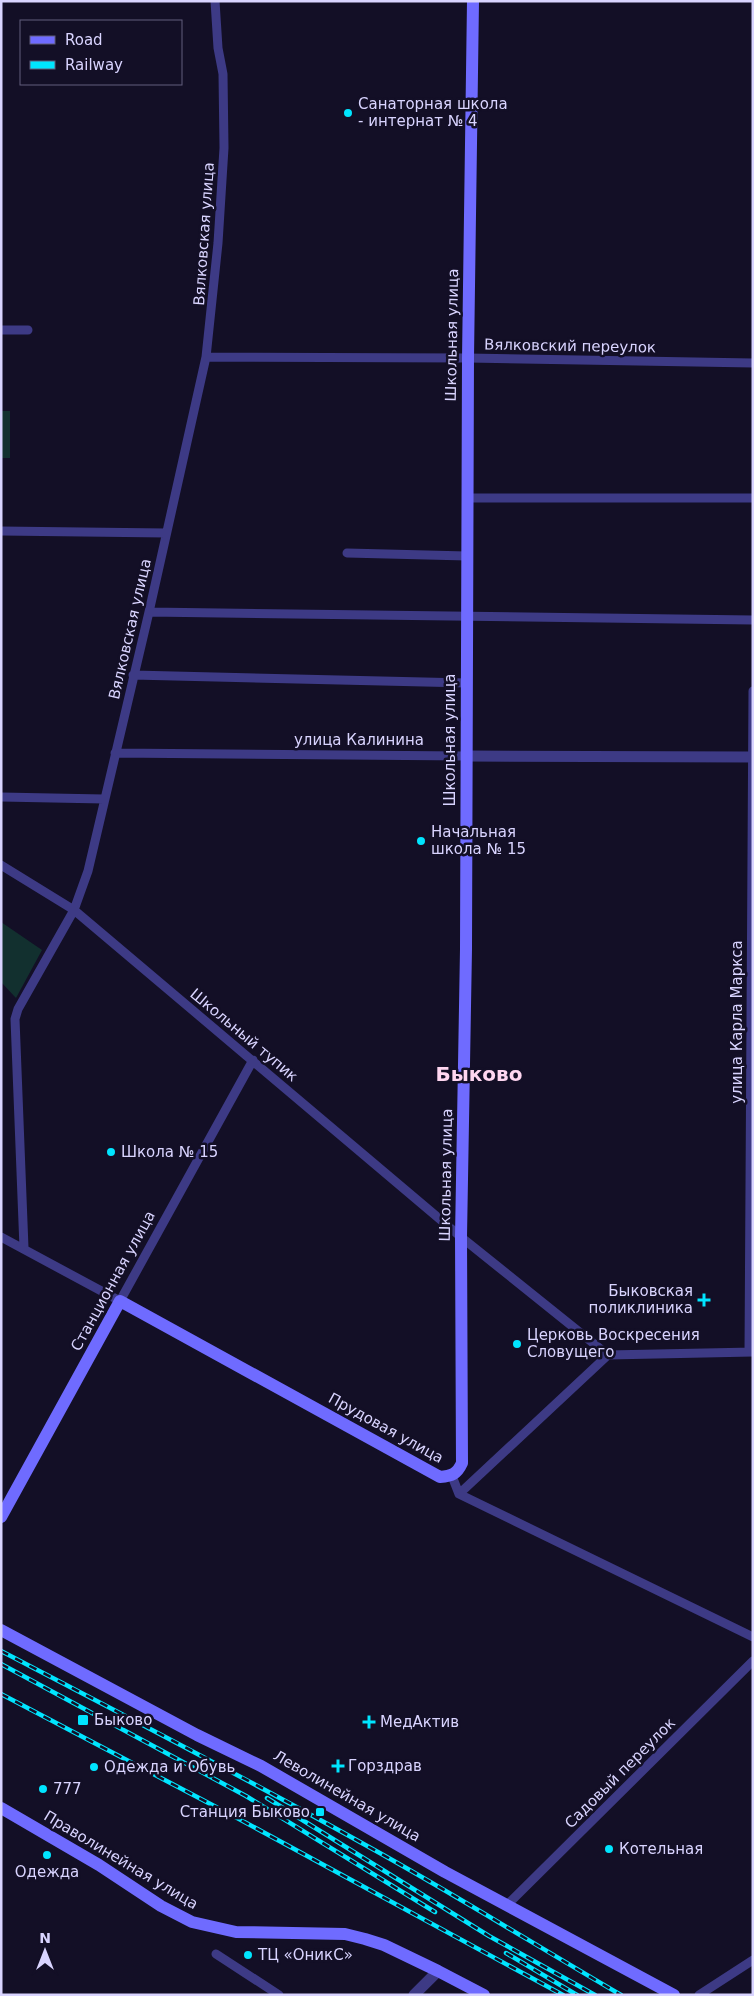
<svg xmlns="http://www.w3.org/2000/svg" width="754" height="1996" viewBox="0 0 754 1996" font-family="'DejaVu Sans',sans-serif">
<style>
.green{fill:#12302f}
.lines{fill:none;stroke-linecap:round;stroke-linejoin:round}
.minor{stroke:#3d3a85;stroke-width:9}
.tertiary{stroke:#3d3a85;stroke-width:11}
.secondary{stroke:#6f6bff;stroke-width:12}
.rail-casing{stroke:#00e5ff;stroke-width:4.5}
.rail{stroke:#130f26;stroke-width:2.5;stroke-dasharray:8;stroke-linecap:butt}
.poi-dot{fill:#00e5ff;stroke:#130f26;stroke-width:2}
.labels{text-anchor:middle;stroke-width:5;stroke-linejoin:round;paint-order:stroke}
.poi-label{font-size:15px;fill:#d9d4ff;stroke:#130f26;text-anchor:start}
.street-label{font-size:15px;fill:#d9d4ff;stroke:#130f26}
.district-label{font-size:20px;font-weight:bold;fill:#ffd6f0;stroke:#130f26}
</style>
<rect width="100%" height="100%" fill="#130f26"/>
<path class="green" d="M1,411H10V458H1Z
M1,922L42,950L16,998L1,982Z"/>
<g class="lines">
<path class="minor" d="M1,330H28
M206,357L468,358L753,363
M468,498H753
M1,531L166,533
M347,553L467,556
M149,612L753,620
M133,675L467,683
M115,753L466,756
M1,797L104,799
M1,865L74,910L461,1237L608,1355
M1,1237L120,1301L253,1060
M24,1248L15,1019L18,1009L74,910L88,871L149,612L206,357L218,243L224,148L223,74L218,48L215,1
M749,1352L753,691
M452,1476L459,1494L753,1637
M459,1494L608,1355L753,1352
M507,1905L753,1661
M216,1954L279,1995
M699,1995L753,1960"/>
<path class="tertiary" d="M466,756L753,757
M414,1995L438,1971"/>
<path class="secondary" d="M1,1517L120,1301L440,1477C452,1476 457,1474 462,1463L461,1237L466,949L468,358L473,1
M1,1630L197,1735L261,1766L445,1872L674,1995
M1,1808L99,1865L161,1906L192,1922L236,1932L345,1934L365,1939L384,1945L438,1971L484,1995"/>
<defs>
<path id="rail" d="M1,1651C124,1715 248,1779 369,1847C454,1894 537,1946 621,1995
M1,1664L246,1796L435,1912
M1,1694L239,1819L563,1995
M267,1798L489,1936L595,1995
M506,1953L577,1995"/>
</defs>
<use href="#rail" class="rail-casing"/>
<use href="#rail" class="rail"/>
</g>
<g class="poi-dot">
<circle cx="348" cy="113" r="5"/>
<circle cx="421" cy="841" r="5"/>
<circle cx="111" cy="1152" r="5"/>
<path d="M701.5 1292.5h5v5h5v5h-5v5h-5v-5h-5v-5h5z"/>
<circle cx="517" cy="1344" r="5"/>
<rect x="77" y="1714" width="12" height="12" rx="2.5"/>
<path d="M366.5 1714.5h5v5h5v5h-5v5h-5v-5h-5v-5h5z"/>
<path d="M335.5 1758.5h5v5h5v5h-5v5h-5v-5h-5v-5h5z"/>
<circle cx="94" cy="1767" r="5"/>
<circle cx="43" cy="1789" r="5"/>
<rect x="315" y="1807" width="10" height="10" rx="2.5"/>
<circle cx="609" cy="1849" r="5"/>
<circle cx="47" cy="1855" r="5"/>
<circle cx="248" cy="1955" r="5"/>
</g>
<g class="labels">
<g class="poi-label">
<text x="358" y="109">Санаторная школа<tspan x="358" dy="17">- интернат № 4</tspan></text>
<text x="431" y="837">Начальная<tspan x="431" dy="17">школа № 15</tspan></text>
<text x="121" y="1157">Школа № 15</text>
<text x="693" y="1296" text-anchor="end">Быковская<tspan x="693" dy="17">поликлиника</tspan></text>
<text x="527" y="1340">Церковь Воскресения<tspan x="527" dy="17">Словущего</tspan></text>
<text x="94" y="1725">Быково</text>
<text x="380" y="1727">МедАктив</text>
<text x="348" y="1771">Горздрав</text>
<text x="104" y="1772">Одежда и Обувь</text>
<text x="53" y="1794">777</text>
<text x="310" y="1817" text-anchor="end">Станция Быково</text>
<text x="619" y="1854">Котельная</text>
<text x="47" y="1877" text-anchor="middle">Одежда</text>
<text x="258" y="1960">ТЦ «ОникС»</text>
</g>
<g class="street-label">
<text transform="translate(204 234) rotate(-86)" y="5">Вялковская улица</text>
<text transform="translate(452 335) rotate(-89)" y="5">Школьная улица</text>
<text transform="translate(570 346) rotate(1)" y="5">Вялковский переулок</text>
<text transform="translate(130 629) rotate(-77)" y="5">Вялковская улица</text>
<text x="359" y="745">улица Калинина</text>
<text transform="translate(450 740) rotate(-90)" y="5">Школьная улица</text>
<text transform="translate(737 1022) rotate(-90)" y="5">улица Карла Маркса</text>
<text transform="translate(244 1035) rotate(40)" y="5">Школьный тупик</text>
<text transform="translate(446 1175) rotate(-89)" y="5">Школьная улица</text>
<text transform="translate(113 1281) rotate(-61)" y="5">Станционная улица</text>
<text transform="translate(386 1428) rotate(29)" y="5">Прудовая улица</text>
<text transform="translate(620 1773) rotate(-45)" y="5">Садовый переулок</text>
<text transform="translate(347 1796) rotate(30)" y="5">Леволинейная улица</text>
<text transform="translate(121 1860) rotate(31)" y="5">Праволинейная улица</text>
</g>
<g class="district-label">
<text x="479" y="1081">Быково</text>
</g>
</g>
<rect width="754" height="1996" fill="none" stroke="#d9d4ff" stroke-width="5"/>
<rect x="20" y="20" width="162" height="65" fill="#130f26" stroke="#625e7d"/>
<rect x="30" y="36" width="25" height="8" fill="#6f6bff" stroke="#625e7d"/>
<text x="65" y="45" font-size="15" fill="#d9d4ff">Road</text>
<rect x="30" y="61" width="25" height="8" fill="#00e5ff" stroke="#625e7d"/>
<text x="65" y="70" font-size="15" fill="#d9d4ff">Railway</text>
<g transform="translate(45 1951)" stroke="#130f26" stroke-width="4" paint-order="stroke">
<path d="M0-4L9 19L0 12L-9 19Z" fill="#d9d4ff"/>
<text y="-8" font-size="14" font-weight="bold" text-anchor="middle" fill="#d9d4ff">N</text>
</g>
</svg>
